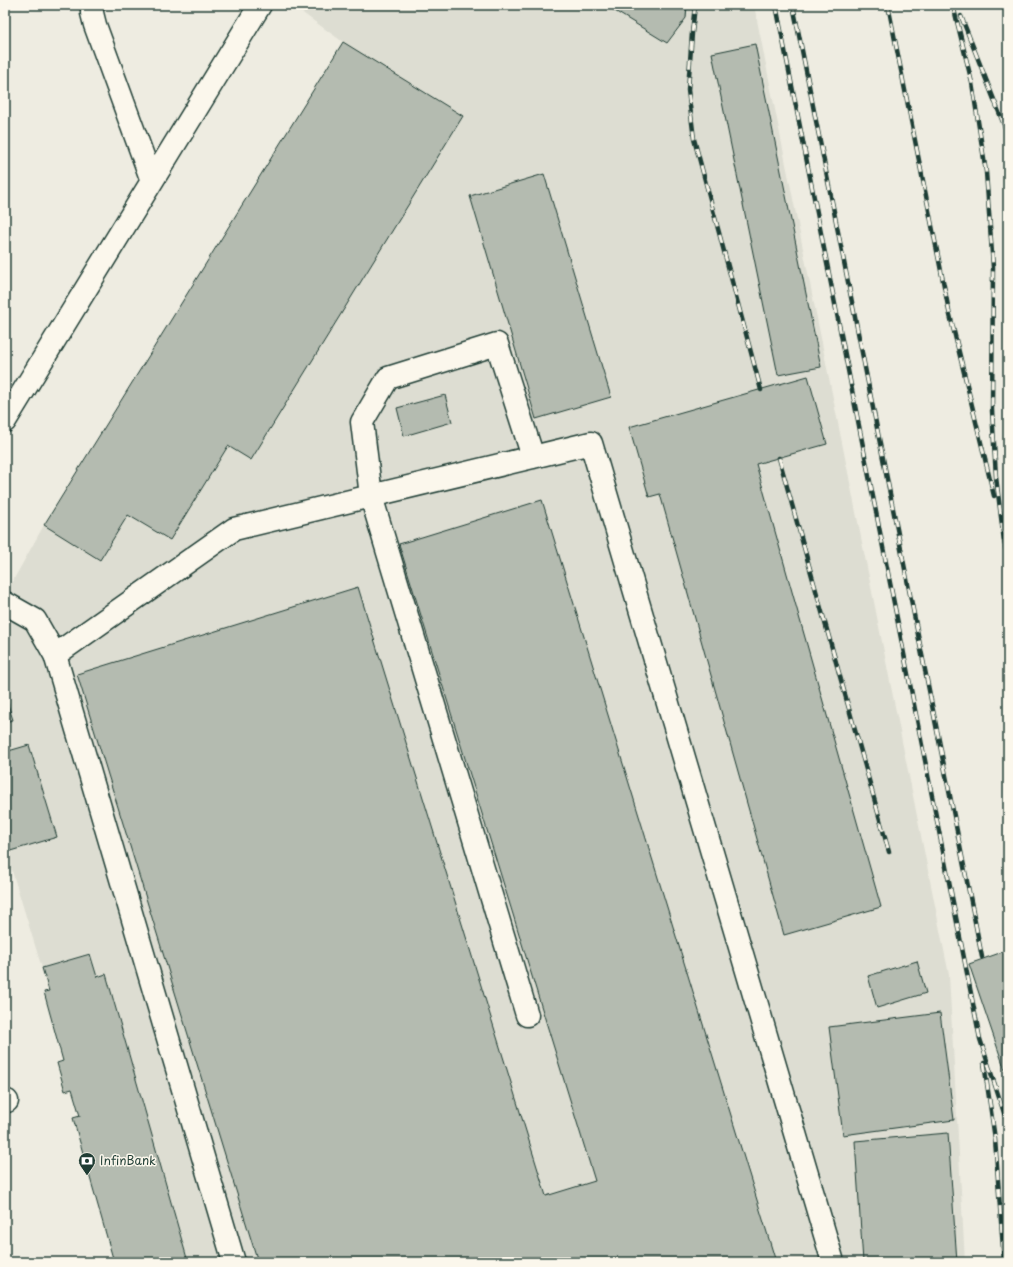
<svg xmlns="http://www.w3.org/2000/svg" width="1013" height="1267" viewBox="0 0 1013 1267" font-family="'Playpen Sans',sans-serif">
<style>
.built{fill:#ddddd2}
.building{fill:#b4bbb0;stroke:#1f3d34}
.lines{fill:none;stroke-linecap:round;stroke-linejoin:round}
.minor-casing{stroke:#1f3d34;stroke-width:25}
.minor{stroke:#fbf7ec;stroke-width:22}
.rail-casing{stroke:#1f3d34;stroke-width:4.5}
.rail{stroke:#fbf7ec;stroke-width:3;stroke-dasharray:9;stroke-linecap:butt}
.labels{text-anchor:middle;stroke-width:3;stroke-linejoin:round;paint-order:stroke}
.poi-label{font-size:12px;fill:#1f3d34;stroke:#fbf7ec;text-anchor:start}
</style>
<rect width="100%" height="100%" fill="#eeece1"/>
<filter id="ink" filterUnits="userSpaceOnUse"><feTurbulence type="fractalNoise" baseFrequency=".025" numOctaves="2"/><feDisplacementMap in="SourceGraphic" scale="8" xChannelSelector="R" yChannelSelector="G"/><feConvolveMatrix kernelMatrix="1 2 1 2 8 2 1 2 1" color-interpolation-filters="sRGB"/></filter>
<g filter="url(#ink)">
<path class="built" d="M303,5H754L949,975L965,1262H188L106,974L97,977L90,954L42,968L5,848V595L44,525L343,42L300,11Z"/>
<path class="building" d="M605,5H687L686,18L667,43Z
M343,42L463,116L251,460L228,446L170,540L128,515L100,560L44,525Z
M755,44L821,367L778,375L712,53Z
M544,174L611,397L536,419L470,196Z
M808,376L827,444L756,464L881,907L784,935L660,494L649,497L629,427Z
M445,395L452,422L404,436L397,408Z
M542,500L776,1262H258L77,674L358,587L546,1196L595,1181L399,544Z
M5,695L13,720L5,722Z
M29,745L57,837L7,852L5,844V752Z
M1008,950V1079L969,964Z
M90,954L97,977L106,974L188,1262H114L73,1118L80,1116L72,1089L65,1091L57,1063L63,1061L44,992L49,991L42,968Z
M917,961L926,993L877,1008L868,976Z
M940,1013L954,1120L843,1135L829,1027Z
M948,1133L957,1262H863L855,1141Z"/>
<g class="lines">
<defs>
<path id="minor" d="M92,5V13L95,25L152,181
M5,421L260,5
M5,603L35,620L55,655L234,1262
M55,655L234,529L591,443L833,1262
M527,1015L371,496L362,422L388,378L497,344L533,457
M5,1101H7"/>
</defs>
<use href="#minor" class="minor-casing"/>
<use href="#minor" class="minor"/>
<defs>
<path id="rail" d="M695,5L692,33L688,90L694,139L761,390
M776,5L980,1039L1008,1125
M793,5L982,957
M888,5L949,311L994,496
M953,5L972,83L986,172L993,267L992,410L996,477L1004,541L1008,558
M961,16L1008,135
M779,458L889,852
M984,1063L995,1139L1004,1262"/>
</defs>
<use href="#rail" class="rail-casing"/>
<use href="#rail" class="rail"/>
</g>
</g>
<defs>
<symbol id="bank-pin" viewBox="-11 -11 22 30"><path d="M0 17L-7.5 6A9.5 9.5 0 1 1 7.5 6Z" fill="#1f3d34" stroke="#fbf7ec"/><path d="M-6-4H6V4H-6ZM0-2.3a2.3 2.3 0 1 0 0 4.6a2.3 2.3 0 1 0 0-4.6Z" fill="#fff"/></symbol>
</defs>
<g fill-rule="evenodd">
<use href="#bank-pin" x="77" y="1151" width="20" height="27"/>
</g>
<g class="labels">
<g class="poi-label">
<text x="100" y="1165">InfinBank</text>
</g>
</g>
<rect width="1013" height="1267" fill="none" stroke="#fbf7ec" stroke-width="20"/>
<rect x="10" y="10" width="993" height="1247" fill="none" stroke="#1f3d34" stroke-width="1.5" filter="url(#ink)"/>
</svg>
